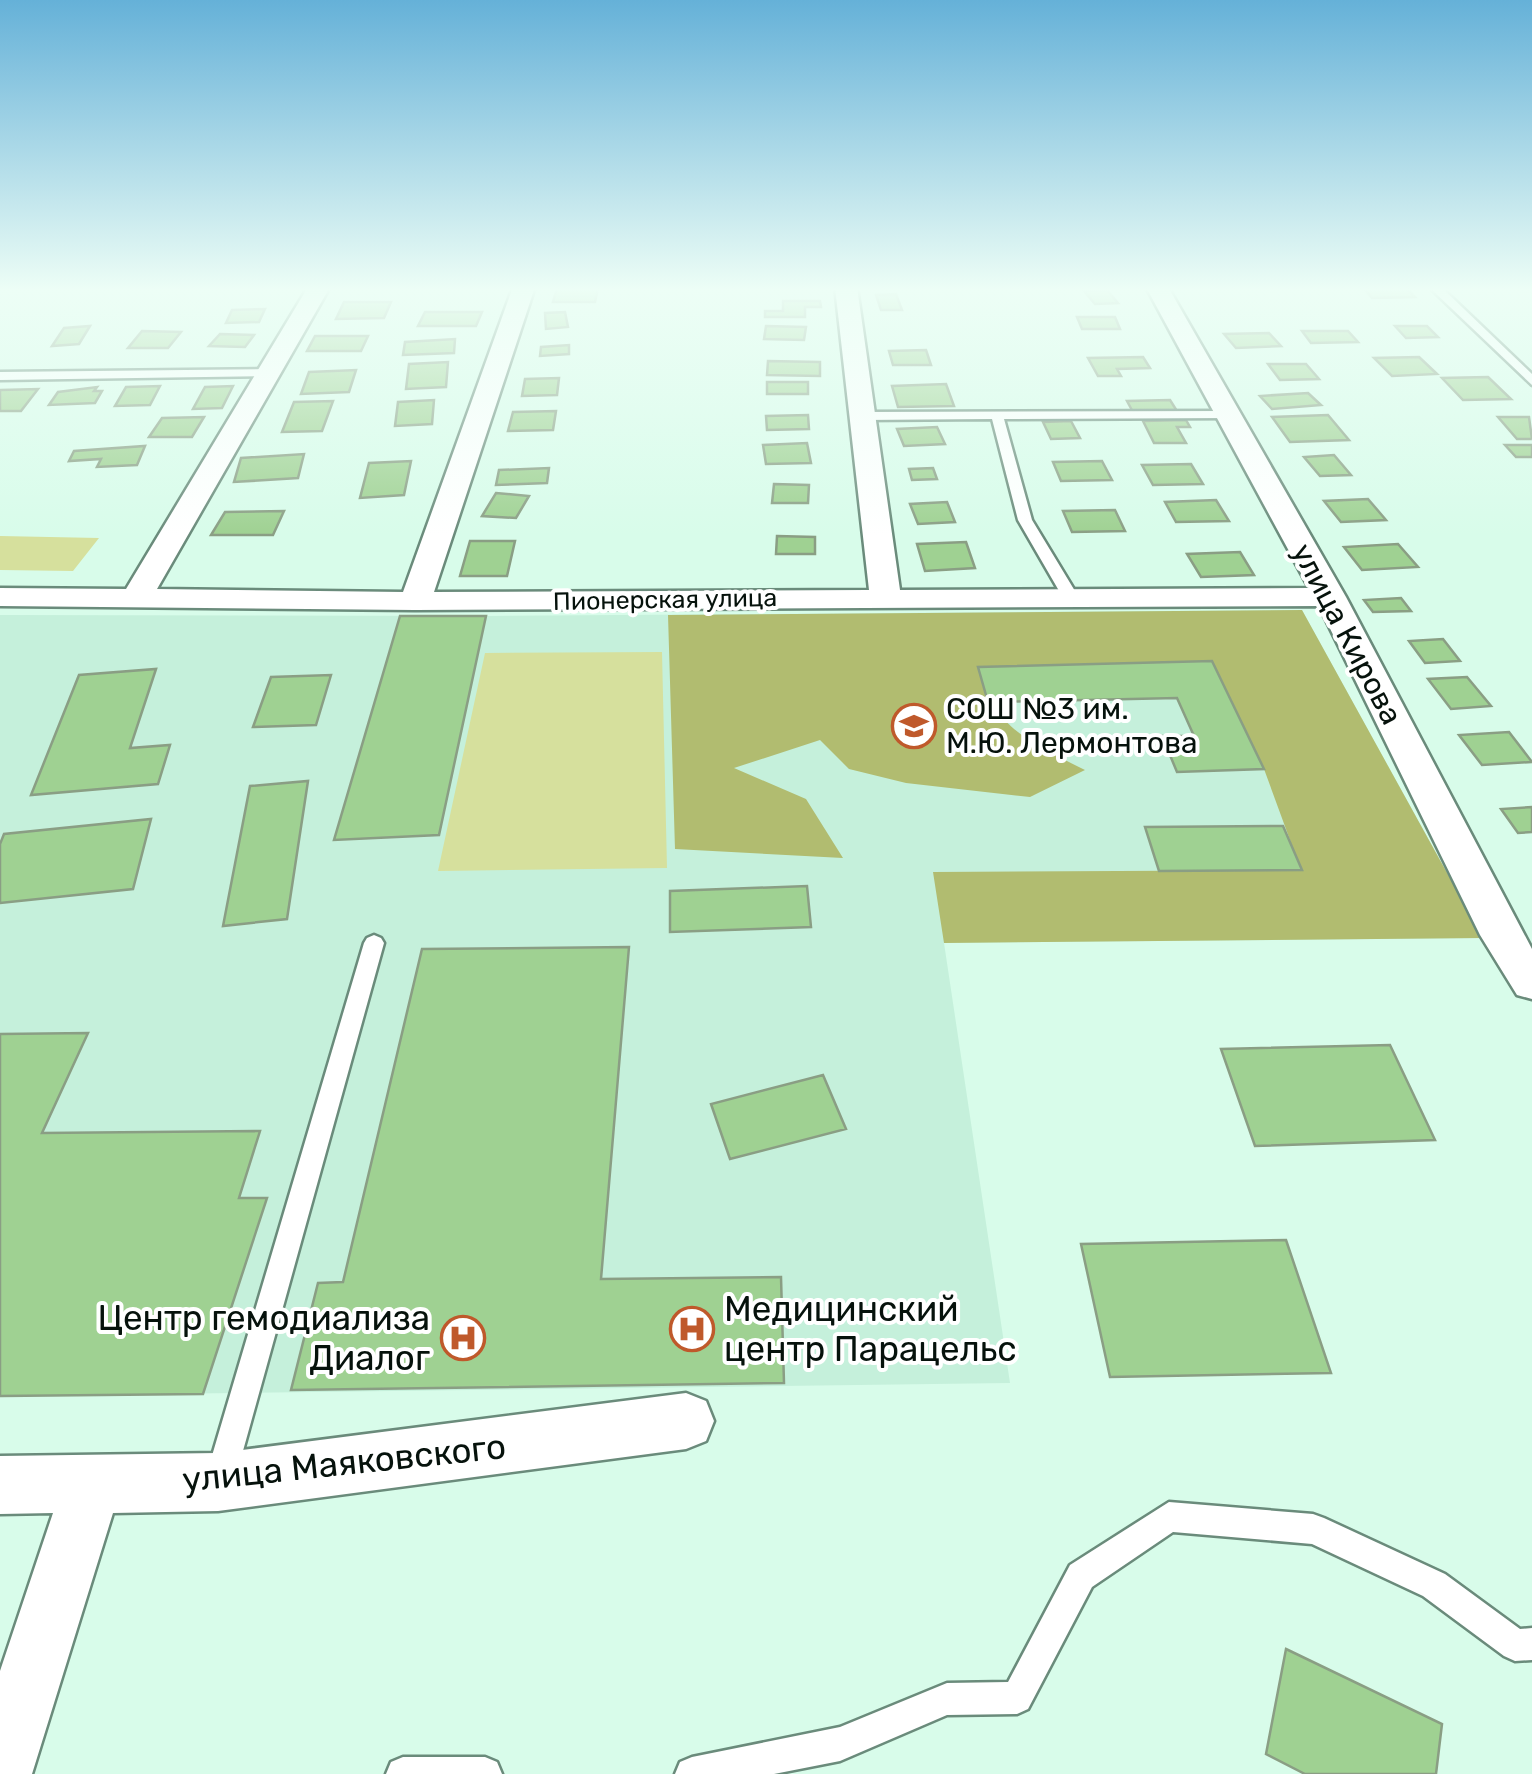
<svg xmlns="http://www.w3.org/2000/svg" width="1532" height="1774" viewBox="0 0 1532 1774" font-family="Rubik,sans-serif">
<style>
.built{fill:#c5f0db}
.green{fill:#d6e09d}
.forest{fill:#b1bc70}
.building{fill:#9fd192;stroke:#8a9e84;stroke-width:2.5}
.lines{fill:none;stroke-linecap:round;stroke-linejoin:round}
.lane-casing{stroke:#6a8b7b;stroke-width:5}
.street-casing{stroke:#6a8b7b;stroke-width:5}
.lane{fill:#fff;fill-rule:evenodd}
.street{fill:#fff;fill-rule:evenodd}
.labels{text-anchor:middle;stroke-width:8;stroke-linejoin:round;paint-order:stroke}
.far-street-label{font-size:25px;fill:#06120c;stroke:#fff}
.street-label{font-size:30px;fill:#06120c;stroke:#fff}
.poi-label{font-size:30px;fill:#06120c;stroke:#fff;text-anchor:start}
.near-poi-label{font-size:35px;fill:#06120c;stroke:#fff;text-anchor:start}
.near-street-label{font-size:35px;fill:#06120c;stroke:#fff}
</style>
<rect width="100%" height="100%" fill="#d8fcea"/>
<path class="built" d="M1302,610L1483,938L944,943L1010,1383L0,1396V615L486,616Z"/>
<path class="green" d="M0,536L99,538L73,571L0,570Z
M662,652L667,868L438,871L485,653Z"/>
<path class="forest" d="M1302,610L1483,938L944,943L933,872L1301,870L1264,769L1211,661L979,667C990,727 1035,745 1085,770L1030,797L906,783L849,769L820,740L734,768L806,799L843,858L675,849L668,615Z"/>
<path class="building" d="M1363,287H1405L1415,297L1372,298Z
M557,288H598L595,302H553Z
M1107,290L1118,303L1095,304L1084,291Z
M896,294L902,310H881L876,295Z
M783,301H820L821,307H805V317H765V311H783Z
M344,302H391L384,318L336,319Z
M265,309L259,322L226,323L232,310Z
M425,312H482L476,326H418Z
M565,312L568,327L546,329L545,313Z
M1077,317H1115L1120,329H1082Z
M90,326L79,344L52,346L64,328Z
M766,326L806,327L804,340L764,339Z
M1395,326H1427L1438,337L1406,338Z
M142,331L181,332L168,348H128Z
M1302,331H1348L1358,342L1311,343Z
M1269,333L1281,346L1236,348L1224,334Z
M220,334L254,335L245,347L209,346Z
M315,336H368L361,351H307Z
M455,339L454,353L403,355L405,342Z
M569,345V354L540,356L541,347Z
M926,350L931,365H893L889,351Z
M1143,357L1150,368L1117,369L1121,376H1098L1088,358Z
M1419,357L1437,374L1392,376L1374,358Z
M768,361L820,362V376L767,375Z
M448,362L446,387L406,389L409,364Z
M1268,364H1306L1319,379L1280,380Z
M356,370L349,392L301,394L309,372Z
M1488,377L1511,399L1463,400L1442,378Z
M559,378L557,395L522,396L525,379Z
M767,382H808V394H767Z
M946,384L954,406L898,407L892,386Z
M160,386L150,405L115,406L126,387Z
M233,386L222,408L193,409L205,387Z
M97,387L94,391H102L95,403L49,405L58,392Z
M38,389L21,411H0V390Z
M1308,393L1321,405L1272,409L1260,396Z
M434,400L432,424L395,426L398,402Z
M1170,400L1177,411L1133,412L1127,401Z
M333,401L322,431L282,432L294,402Z
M556,411L553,430L508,431L513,412Z
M808,415L809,429L767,430L766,416Z
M1328,415L1349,440L1290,442L1272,417Z
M204,417L192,437H149L162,418Z
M1498,417H1529L1532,439H1517Z
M1186,420L1190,427H1177L1186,443H1154L1143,421Z
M1071,421L1080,438L1051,439L1043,422Z
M937,427L945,444L904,446L897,429Z
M807,443L811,463L766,464L763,445Z
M1505,445H1532V457H1516Z
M145,446L137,465L97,467L101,459L69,461L74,451Z
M304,454L298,478L234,482L241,458Z
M1334,455L1351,475L1320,476L1304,457Z
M411,461L404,495L360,498L369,463Z
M1102,461L1112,480L1061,481L1053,462Z
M1191,464L1203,484L1153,485L1142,465Z
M549,468L547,483L496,485L499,470Z
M933,468L937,479L912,480L909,469Z
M774,484L809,485L808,503H772Z
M496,493L529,496L516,518L482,516Z
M1368,499L1386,520L1341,522L1324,501Z
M1216,500L1229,521L1176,522L1165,502Z
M947,502L955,522L918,524L910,504Z
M1115,510L1125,531L1072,532L1063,511Z
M284,511L273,535H211L225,512Z
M777,536L815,537V554H776Z
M470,541H515L507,576H460Z
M966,542L975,568L925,571L917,544Z
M1398,544L1418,567L1362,570L1344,547Z
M1240,552L1254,575L1201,577L1187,554Z
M1401,598L1411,611L1373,612L1364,600Z
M400,616H486L439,835L334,840Z
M1443,639L1460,661L1425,663L1409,641Z
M1212,661L1264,769L1177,772L1162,736H1194L1177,698L988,702L978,667Z
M156,669L130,748L170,745L158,784L31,795L79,675Z
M331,675L316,725L253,727L271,677Z
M1467,677L1491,706L1451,709L1428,679Z
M1509,732L1532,762L1482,765L1459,735Z
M308,781L287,919L223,926L250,786Z
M1532,807V832L1518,833L1501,809Z
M151,819L133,889L0,903V844L4,834Z
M1283,826L1302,870L1159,871L1145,827Z
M807,886L811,927L670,932V891Z
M629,947L601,1279L781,1277L784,1383L291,1390L318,1283L343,1282L422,949Z
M88,1033L42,1133L260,1131L239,1198H267L203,1394L0,1396V1034Z
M1390,1045L1435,1140L1255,1146L1221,1049Z
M823,1075L846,1129L730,1159L711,1104Z
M1286,1240L1331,1373L1110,1377L1081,1244Z
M1286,1649L1442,1724L1436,1774H1305L1266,1754Z"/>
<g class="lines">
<defs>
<path id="lane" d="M1429,287H1441L1532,374V385Z
M274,369V375L270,376L0,380V372Z
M1229,411L1235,415L1233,418L1004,419L1032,520L1078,596L1070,601L1062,596L1018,520L992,419L862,420L856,416L862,412Z
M374,935L381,938L384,943L236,1476L231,1486L221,1491L211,1486L206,1476L364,943L367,938Z
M1169,1502L1313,1514L1324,1518L1445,1574L1520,1629L1532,1628V1660L1515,1661L1504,1656L1423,1596L1312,1544L1173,1532L1092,1587L1028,1709L1017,1714L947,1715L840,1761L774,1774H675L680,1762L692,1757L840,1727L947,1683L1008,1682L1070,1565Z
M403,1757H485L497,1762L502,1774H386L391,1762Z"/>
<path id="street" d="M308,287H330L157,589L403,592L513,287H535L434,592L869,590L835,287H857L900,590L1309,588L1146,287H1168L1346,597L1532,949V999L1517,995L1480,935L1319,606L415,610L0,606V588L126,589Z
M686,1393L706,1401L714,1421L706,1441L686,1449L218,1511L113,1513L32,1774H0V1671L53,1513L0,1514V1456L218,1453Z"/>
</defs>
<use href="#lane" class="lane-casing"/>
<use href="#street" class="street-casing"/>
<use href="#lane" class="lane"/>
<use href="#street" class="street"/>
</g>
<linearGradient id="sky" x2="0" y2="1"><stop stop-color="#65b1d8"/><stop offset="0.54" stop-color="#edfef6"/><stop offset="1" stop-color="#edfef6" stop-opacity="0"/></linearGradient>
<rect width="1532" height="536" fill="url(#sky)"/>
<defs>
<symbol id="school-ring" viewBox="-11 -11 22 22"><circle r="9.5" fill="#fff" stroke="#bf592b" stroke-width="1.5"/><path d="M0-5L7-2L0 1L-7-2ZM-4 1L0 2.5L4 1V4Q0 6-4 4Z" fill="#bf592b"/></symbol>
<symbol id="hospital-ring" viewBox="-11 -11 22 22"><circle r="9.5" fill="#fff" stroke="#bf592b" stroke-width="1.5"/><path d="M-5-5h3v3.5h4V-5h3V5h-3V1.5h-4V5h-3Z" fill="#bf592b"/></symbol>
</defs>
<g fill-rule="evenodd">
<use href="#school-ring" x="889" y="701" width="50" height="50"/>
<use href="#hospital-ring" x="667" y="1304" width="50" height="50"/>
<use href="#hospital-ring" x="438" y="1313" width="50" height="50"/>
</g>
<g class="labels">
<g class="far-street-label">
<text transform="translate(665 599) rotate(-1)" y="9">Пионерская улица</text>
</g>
<g class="street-label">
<text transform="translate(1347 634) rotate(62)" y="10">улица Кирова</text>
</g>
<g class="poi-label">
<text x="946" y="719">СОШ №3 им.<tspan x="946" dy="34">М.Ю. Лермонтова</tspan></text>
</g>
<g class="near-poi-label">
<text x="724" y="1321">Медицинский<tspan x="724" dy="40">центр Парацельс</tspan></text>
<text x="430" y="1330" text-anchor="end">Центр гемодиализа<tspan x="430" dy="40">Диалог</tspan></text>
</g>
<g class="near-street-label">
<text transform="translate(344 1463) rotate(-6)" y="12">улица Маяковского</text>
</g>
</g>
</svg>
